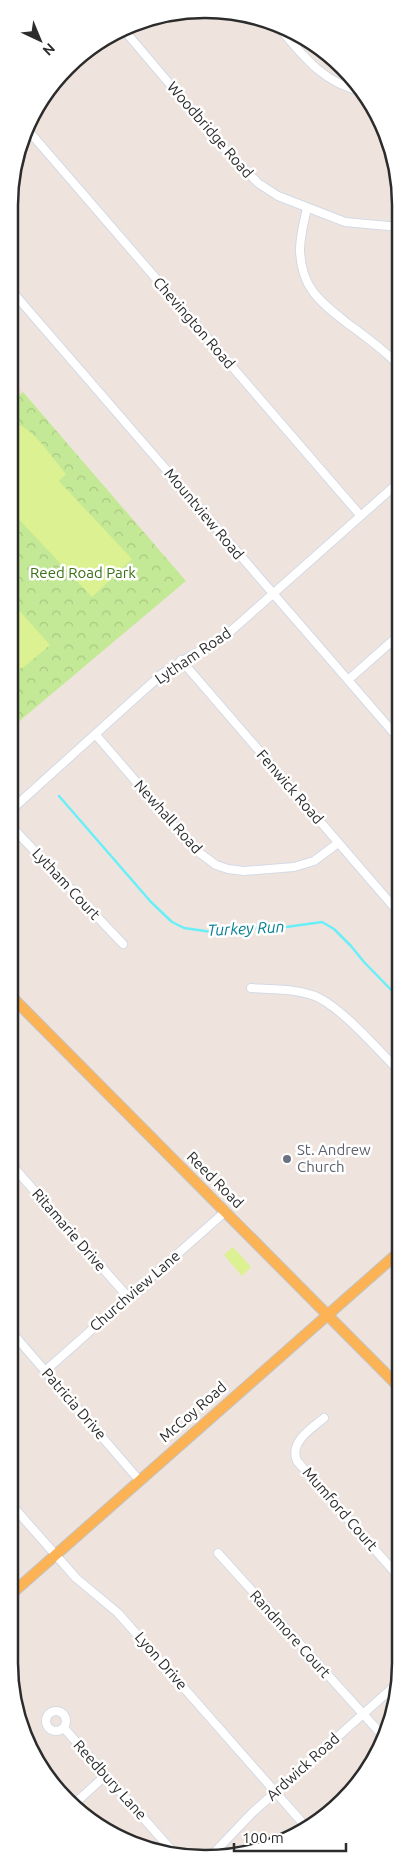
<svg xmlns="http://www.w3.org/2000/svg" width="409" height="1868" viewBox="0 0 409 1868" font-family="Ubuntu,sans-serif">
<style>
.education{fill:#f1ddcc}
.forest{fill:url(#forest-crowns)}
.pitch{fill:#dcf191}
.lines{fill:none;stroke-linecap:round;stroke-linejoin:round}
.stream{stroke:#69eff8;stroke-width:2.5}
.minor-casing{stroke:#d2dae6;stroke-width:10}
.major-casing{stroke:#c4c4c4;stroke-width:12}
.minor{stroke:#fff;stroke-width:8}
.major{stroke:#fbb356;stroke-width:10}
.worship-dot{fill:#6b7280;stroke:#fff;stroke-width:2}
.labels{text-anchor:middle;stroke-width:5;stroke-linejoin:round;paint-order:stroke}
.street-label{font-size:15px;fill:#2c2c2c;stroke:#fff}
.park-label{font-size:15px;fill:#3a7015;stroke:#fff}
.worship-label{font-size:15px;fill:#5b616d;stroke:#fff;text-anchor:start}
.water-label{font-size:16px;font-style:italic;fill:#057f92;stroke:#fff}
.rim{fill:none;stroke:#2c2c2c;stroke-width:2.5}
</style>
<defs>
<pattern id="forest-crowns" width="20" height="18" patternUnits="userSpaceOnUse" patternTransform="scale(1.25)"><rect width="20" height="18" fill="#c3e996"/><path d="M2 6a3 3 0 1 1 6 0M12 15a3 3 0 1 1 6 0" fill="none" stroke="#a8c881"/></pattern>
</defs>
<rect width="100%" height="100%" fill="#efe4dd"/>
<path class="education" d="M10,377L23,392L10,403Z"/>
<path class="forest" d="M23,392L186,581L10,729V403Z"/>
<path class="pitch" d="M14,423C33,427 53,459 66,474L59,481L132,559L92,597L10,510V425Z
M10,600L50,645L24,667L10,672Z
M233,1247L251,1267L242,1276L224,1255Z"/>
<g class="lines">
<path class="stream" d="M59,796L151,902L172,922L184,928L212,932L256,928H279L322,922L334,929L351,946L364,962L399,998"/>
<defs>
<path id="minor" d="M277,25C301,53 322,83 361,91
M124,30L228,153L258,183L278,196L345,222L399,227
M27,129L360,515
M307,208C304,222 300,236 300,250C301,290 323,304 351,326C368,338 384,351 399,365
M10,289L399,739
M181,660L399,913
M348,680L399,635
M96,735L193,848L216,865L228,869L244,871L294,867L314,861L338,843
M10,811L163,673C185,658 209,647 231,631L399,482
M10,825L123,944
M251,988C271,989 293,989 312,995C338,1003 378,1050 399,1071
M9,1162L128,1297
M9,1329L139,1480
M45,1371L226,1211
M324,1418C311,1429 289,1442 297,1461L399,1577
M9,1502L76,1578L118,1613L307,1828
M218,1553L383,1736
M46 1721a10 10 0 1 1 20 0a10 10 0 1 1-20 0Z
M64,1728L175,1854
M73,1805L106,1775
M211,1856L252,1813L399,1682"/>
<path id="major" d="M10,995L399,1387
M9,1596L399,1252"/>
</defs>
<use href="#minor" class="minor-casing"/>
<use href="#major" class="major-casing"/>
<use href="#minor" class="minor"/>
<use href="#major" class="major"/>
</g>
<circle class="worship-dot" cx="287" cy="1159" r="5"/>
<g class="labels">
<g class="street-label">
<text transform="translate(210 130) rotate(49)" y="5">Woodbridge Road</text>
<text transform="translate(194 323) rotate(49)" y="5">Chevington Road</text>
<text transform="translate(204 514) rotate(50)" y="5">Mountview Road</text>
<text transform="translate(193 656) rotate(-34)" y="5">Lytham Road</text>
<text transform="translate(290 787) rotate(49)" y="5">Fenwick Road</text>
<text transform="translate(168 817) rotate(48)" y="5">Newhall Road</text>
<text transform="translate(66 884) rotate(47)" y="5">Lytham Court</text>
<text transform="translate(215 1180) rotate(45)" y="5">Reed Road</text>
<text transform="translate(69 1230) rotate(49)" y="5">Ritamarie Drive</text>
<text transform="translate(135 1291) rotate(-41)" y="5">Churchview Lane</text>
<text transform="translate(74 1404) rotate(49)" y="5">Patricia Drive</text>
<text transform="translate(193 1412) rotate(-41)" y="5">McCoy Road</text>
<text transform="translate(340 1509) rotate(49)" y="5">Mumford Court</text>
<text transform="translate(290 1634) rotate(48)" y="5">Randmore Court</text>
<text transform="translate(161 1661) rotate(49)" y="5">Lyon Drive</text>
<text transform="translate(303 1767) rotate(-42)" y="5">Ardwick Road</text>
<text transform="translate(110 1780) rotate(48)" y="5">Reedbury Lane</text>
</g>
<g class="park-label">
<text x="83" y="578">Reed Road Park</text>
</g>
<g class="worship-label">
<text x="297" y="1155">St. Andrew<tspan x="297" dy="17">Church</tspan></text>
</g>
<g class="water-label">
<text transform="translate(246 928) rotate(-3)" y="6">Turkey Run</text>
</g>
</g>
<path d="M0 0H409V1868H0ZM205 18H205A187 187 0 0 1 392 205V1663A187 187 0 0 1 205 1850H205A187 187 0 0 1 18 1663V205A187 187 0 0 1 205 18Z" fill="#fff" fill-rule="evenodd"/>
<path class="rim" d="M205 18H205A187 187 0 0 1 392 205V1663A187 187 0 0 1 205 1850H205A187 187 0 0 1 18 1663V205A187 187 0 0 1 205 18Z"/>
<g transform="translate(40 40) rotate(136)" stroke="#ffffff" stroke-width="4" paint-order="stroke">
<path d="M0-4L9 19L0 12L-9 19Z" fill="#2c2c2c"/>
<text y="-8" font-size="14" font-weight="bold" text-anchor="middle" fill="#2c2c2c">N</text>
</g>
<path d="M234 1843v8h112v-8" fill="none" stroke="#2c2c2c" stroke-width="2.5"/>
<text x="242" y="1843" font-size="15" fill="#2c2c2c" stroke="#ffffff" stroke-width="4" paint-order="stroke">100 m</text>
</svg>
